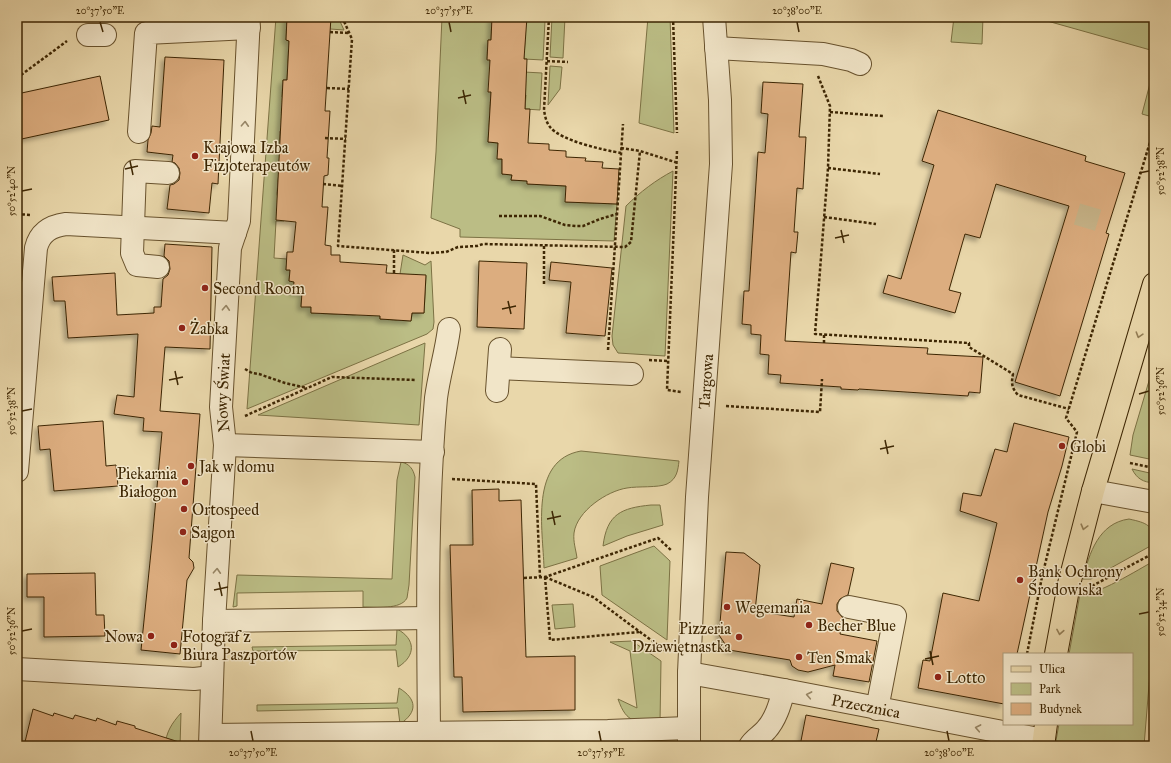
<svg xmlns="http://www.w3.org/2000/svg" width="1171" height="763" viewBox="0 0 1171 763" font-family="'IM FELL Great Primer',serif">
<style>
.green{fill:#bbbd85;stroke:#7c7244}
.building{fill:#dcad7f;stroke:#3d2603;filter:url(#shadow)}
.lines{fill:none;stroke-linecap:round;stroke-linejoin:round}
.minor-tunnel{stroke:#c7b489;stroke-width:22;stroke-dasharray:22 11;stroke-linecap:butt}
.minor-casing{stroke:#68522d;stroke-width:24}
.major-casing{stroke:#3d2603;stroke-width:24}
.path{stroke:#3d2603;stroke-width:2.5;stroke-dasharray:3 2;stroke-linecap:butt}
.minor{stroke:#f1e5c8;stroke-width:22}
.major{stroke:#e9d7aa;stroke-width:22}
.oneway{stroke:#978666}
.oneway2{stroke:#937e56}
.ticks{fill:none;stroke:#3d2603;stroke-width:1.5}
.poi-dot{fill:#8f2418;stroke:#f1e5c8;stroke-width:1.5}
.labels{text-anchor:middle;stroke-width:3;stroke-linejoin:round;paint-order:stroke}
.poi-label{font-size:16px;fill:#3d2603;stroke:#f1e5c8;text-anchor:start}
.street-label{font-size:16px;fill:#3d2603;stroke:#f1e5c8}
.neatline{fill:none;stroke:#3d2603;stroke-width:1.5}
.ticks-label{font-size:10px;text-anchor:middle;fill:#3d2603}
</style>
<defs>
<filter id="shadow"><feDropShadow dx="-3.5" dy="3.5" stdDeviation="2" flood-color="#0004"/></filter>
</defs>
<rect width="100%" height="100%" fill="#e9d7aa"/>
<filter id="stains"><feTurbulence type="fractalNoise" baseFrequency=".005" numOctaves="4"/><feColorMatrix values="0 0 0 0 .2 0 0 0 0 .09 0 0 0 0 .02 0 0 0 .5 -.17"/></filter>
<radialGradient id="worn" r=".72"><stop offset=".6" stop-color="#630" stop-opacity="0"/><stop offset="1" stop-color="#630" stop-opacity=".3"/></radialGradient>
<path class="green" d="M276,17H287L286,40L289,41L287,80H283L282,97L286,98L285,131H280L279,147H283L278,180L277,194L284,221H276L274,258L287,259L286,270H290L289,281L294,282L293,292H302L301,306L311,307V313L354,315L380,310V319L411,321L412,313H424L426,276L400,274L403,255L425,265L431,261L434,322L433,329L427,334L247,409Z
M331,17H338L344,30L330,29Z
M442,17H492L491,40H488L487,59L490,60L491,92L488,142L498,143V159H502V174L512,175L511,180L527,181L528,184L566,186V202L617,204L614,241L460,237V229L431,218L436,152Z
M552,17H565L563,58L550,57Z
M648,17H670L674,133L639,123Z
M954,17H983L982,44L951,42Z
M1033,17H1154V51Z
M526,20L545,21L543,60L524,59Z
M550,66L562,67L560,89L548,105Z
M1154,68V98L1149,116L1142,114Z
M524,72L542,73L540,110L525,109L526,95H523Z
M673,171L665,356L618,353L613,345L612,336L626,206C640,192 656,180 673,171Z
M425,343L419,425L258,415Z
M1154,364V460L1130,455L1133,435Z
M581,451L679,461C678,470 677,479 667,484C658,488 638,486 627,488C607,491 577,511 574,533C573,542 576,550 577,558L544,568C543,530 529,460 581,451Z
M401,462C410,464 413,469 415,477L409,585C408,589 408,594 407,598C401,610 375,607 363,607V591L237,593V606L233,607L237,575L392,579L397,480Z
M1132,469L1154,474V483C1143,482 1137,479 1132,469Z
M651,505H660L663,525L627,536L603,546C607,514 621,508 651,505Z
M1129,519C1147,523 1154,525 1154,544L1091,579H1083C1089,553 1099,523 1129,519Z
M654,546L670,561L667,640L602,595L600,566Z
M1154,561V624L1144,746H1055L1059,724H1132V654H1069L1080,594C1095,597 1139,569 1154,561Z
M573,604L575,627L555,629L552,605Z
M397,629C416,639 416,656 398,667L396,650L253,651L252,647L396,645Z
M632,641L661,661L660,723C636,721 627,725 618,699L637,708L630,651L610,642Z
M399,688C417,699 418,712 400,724L398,708L257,711V705L397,703Z
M181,713L180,746H165C166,732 172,723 181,713Z"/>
<path class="building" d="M287,17H331L325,111H330L327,158H329L328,175L324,176L322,207H328L325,245L331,246V255H340V262L387,265L386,273L426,275L424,313H412L411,321L380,319V316L311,313V307H301L302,292H293L294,282L289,281L290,270H286L287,252H293L296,222L276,220L283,80H287L289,41L286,40Z
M492,17H527L524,59H527L525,109H530L528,143L549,144V150L566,151V157L586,158L585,161L603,162L602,168L619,169L617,204L565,202L566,186L527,184V181L511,180L512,175L502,174V159H497L498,143L488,142L491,92H488L490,60H487L488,40H491Z
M165,57L224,60L218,184L212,183L209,213L167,209L170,185L174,184L179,180L180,173L179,168L175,163L172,162L173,155L147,152L148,140L151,133L152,126L160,127Z
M100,76L109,120L17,140V94Z
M763,82L803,84L799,137H806L803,189L797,188L794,232H798L796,253L791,252L785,341L928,348L927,354L983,357L980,393L969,392L968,396L859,389L858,390L841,389V387L780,383L781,375L768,374L769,355L760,354L761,335L751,334V325L742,324L744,291H749L758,152L765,153L768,114L761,113Z
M938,110L1086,156L1085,161L1125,173L1106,233L1109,234L1060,396L1015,382L1069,206L996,184L980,238L965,234L949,290L961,293L955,313L883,293L888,275L901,279L934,165L922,161Z
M165,244L212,247L210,349L165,347L160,411L200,414L189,558L193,562L194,568L187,580L180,654L141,650L152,542L162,432L143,431L144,418L114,414L117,395L134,397L138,334L68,338L65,301H54L52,277L115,273L117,315L154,313V307H161L163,279L168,275L170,269L169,261L164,256Z
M479,261L527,263L524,329L477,327Z
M551,262L612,268L605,336L566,333L571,282L549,280Z
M103,421L106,466L116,465L118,486L54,491L50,449L40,450L38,426Z
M1014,423L1069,437L1062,466L1048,512L1017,654H1004V704L918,688L923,660L930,661L943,593L979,601L997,523L960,511L963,493L981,496L995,449L1007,452Z
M499,489V501L521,500L526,657L575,656V710L463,712L462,677H454L450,545H473L472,490Z
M726,552L744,553L760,565L755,611L794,617L797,599L822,604L831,563L854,568L848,595L840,599L837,604V611L843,618L840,634L877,641L869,682L833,676L835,665L808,672L798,670L792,666L790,660L729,650L719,635Z
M95,573L96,615H104L105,636L44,637V597H27V574Z
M33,709L53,716L54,713L73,719L75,715L96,721L97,718L116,725L117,721L135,726V728L179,742L178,746H24Z
M806,715L879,729L875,746H800Z"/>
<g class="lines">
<path class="minor-tunnel" d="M1077,214L1104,222"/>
<defs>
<g id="minor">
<path d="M88,35H105"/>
<path d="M716,48L823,54L851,60L860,64"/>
<path d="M139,132L146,33L249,28"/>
<path d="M158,267L137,265L132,253L135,171L168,173"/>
<path d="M499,368L632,374"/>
<path d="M497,391L500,349"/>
<path d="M225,445L433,452"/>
<path d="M17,471L36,248C40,232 51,226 66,224L235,233"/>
<path d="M1093,491L1154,502"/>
<path d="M849,607L895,616L877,709"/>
<path d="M214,621L428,618"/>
<path d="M17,669L194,679L212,677"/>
<path id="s1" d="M689,673L784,690L1044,740"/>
<path d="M429,732C428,621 426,509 436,398C439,375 446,353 449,329"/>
<path d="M211,735L608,731L688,728"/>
<path id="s2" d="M210,746L214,621L225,445L221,407L230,248L239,221L249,17"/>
<path id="s3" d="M689,746V673L697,497L721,164L720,100L714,17"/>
<path d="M750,746C754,739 761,736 766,730C776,719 780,704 784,690"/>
</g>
<path id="major" d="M1056,654L1069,584L1093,491L1154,284
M1043,746L1046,724"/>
</defs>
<use href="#minor" class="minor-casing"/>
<use href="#major" class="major-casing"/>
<path class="path" d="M342,17L352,39L338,246L430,253L446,252L458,247L477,246L483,244L625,247L631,242L640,151
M424,17L429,20
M549,17L544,110C545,116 546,122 550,127C561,141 604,150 621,153
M673,17L677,133
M330,32L350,33
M547,61L568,62
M818,76L830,106L828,168L815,334L969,343V347L1013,374C1011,384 1012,388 1018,395L1069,409
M17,78L67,41
M327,88L349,89
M830,112L883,116
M325,138L346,139
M621,148L640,151L678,163
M677,151L667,390L681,392
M828,168L880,174
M323,184L343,186
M17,214L30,215
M499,216H540L565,225L576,226H583L600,219L617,214
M824,217L876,224
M394,273V250
M544,284V245
M824,343V335
M608,350L623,124
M649,360L669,361
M245,369L252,373L259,374L285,383L307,388
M726,406L820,412L822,379
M245,416L332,377L416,380
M1130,463L1154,468
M452,479L536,484L540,577
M545,577L593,597L667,652
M545,577L550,640L639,632
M524,578L545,577L658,538L672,551
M1092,586L1154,553
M1027,654L1042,577L1077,432L1066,418L1154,129"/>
<use href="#minor" class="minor"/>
<use href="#major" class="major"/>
</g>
<defs><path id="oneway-chevron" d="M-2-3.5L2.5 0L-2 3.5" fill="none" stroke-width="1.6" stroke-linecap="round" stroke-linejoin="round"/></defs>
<g class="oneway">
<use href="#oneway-chevron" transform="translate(245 124) rotate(-87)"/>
<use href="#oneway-chevron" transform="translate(226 308) rotate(-87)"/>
<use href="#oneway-chevron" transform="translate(217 571) rotate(-87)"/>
<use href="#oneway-chevron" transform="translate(809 695) rotate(-169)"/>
<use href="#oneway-chevron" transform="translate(978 728) rotate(-169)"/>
</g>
<g class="oneway2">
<use href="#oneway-chevron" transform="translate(1139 335) rotate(107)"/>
<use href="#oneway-chevron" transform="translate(1084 527) rotate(105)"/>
<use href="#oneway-chevron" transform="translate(1060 632) rotate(100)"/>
</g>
<path class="ticks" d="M100,22L103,32M449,22L451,32M797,22L799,32M463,90L466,104M458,98L471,95M130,161L133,175M125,169L138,166M1139,173L1149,171M22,191L32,189M841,230L844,243M835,238L849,235M508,301L511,314M502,309L516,306M175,371L178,385M169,380L183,377M1139,394L1149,391M22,411L32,409M885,440L888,454M880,449L894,446M552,511L555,525M547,519L561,516M219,582L222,596M214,590L228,587M1139,614L1149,612M22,631L32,629M930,651L933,665M925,659L939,656M251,731L253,741M599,731L601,741M947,731L949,741"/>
<g class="poi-dot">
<circle cx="195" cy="156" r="4"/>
<circle cx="205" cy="288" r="4"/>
<circle cx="182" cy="328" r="4"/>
<circle cx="1062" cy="446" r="4"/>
<circle cx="191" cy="466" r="4"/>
<circle cx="185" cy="482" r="4"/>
<circle cx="184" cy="509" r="4"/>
<circle cx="183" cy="532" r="4"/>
<circle cx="1020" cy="580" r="4"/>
<circle cx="727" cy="607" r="4"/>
<circle cx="809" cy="625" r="4"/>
<circle cx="151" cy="636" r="4"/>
<circle cx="739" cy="637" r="4"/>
<circle cx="174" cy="645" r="4"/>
<circle cx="799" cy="657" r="4"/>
<circle cx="938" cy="677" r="4"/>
</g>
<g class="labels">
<g class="poi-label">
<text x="203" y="153">Krajowa Izba<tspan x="203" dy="18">Fizjoterapeutów</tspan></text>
<text x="213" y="294">Second Room</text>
<text x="190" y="334">Żabka</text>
<text x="1070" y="452">Globi</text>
<text x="199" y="472">Jak w domu</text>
<text x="177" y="479" text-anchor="end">Piekarnia<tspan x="177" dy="18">Białogon</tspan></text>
<text x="192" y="515">Ortospeed</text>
<text x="191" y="538">Sajgon</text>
<text x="1028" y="577">Bank Ochrony<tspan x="1028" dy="18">Środowiska</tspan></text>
<text x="735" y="613">Wegemania</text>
<text x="817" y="631">Becher Blue</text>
<text x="731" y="634" text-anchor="end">Pizzeria<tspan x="731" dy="18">Dziewiętnastka</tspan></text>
<text x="143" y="642" text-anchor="end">Nowa</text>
<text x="182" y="642">Fotograf z<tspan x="182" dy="18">Biura Paszportów</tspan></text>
<text x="807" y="663">Ten Smak</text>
<text x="946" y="683">Lotto</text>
</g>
<g class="street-label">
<text dy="6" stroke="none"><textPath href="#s3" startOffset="365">Targowa</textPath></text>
<text dy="6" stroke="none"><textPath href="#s2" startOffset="354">Nowy Świat</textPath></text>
<text dy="6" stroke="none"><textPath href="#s1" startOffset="180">Przecznica</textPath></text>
</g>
</g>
<rect width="1171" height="763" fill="none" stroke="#e9d7aa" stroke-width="44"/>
<rect x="1003" y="653" width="130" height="72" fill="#f1e5c8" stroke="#a99979"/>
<rect x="1011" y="666" width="20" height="6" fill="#e9d7aa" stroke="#a99979"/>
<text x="1039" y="673" font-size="12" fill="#3d2603">Ulica</text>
<rect x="1011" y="683" width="20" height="12" fill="#bbbd85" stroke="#a99979"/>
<text x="1039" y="693" font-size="12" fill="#3d2603">Park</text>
<rect x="1011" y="703" width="20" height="12" fill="#dcad7f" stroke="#a99979"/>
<text x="1039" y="713" font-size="12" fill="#3d2603">Budynek</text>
<rect x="22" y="22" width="1127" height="719" class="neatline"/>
<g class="ticks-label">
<text x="100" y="14">20°37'50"E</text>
<text x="449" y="14">20°37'55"E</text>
<text x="797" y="14">20°38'00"E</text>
<text transform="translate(1160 171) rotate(-90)" y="4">50°52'38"N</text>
<text transform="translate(11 191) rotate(-90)" y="4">50°52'40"N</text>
<text transform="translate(1160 391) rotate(-90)" y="4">50°52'36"N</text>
<text transform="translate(11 411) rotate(-90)" y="4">50°52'38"N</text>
<text transform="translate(1160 612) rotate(-90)" y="4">50°52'34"N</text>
<text transform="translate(11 631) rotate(-90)" y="4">50°52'36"N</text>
<text x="253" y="756">20°37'50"E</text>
<text x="601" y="756">20°37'55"E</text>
<text x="949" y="756">20°38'00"E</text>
</g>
<rect width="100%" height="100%" filter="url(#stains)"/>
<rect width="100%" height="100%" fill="url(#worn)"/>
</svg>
